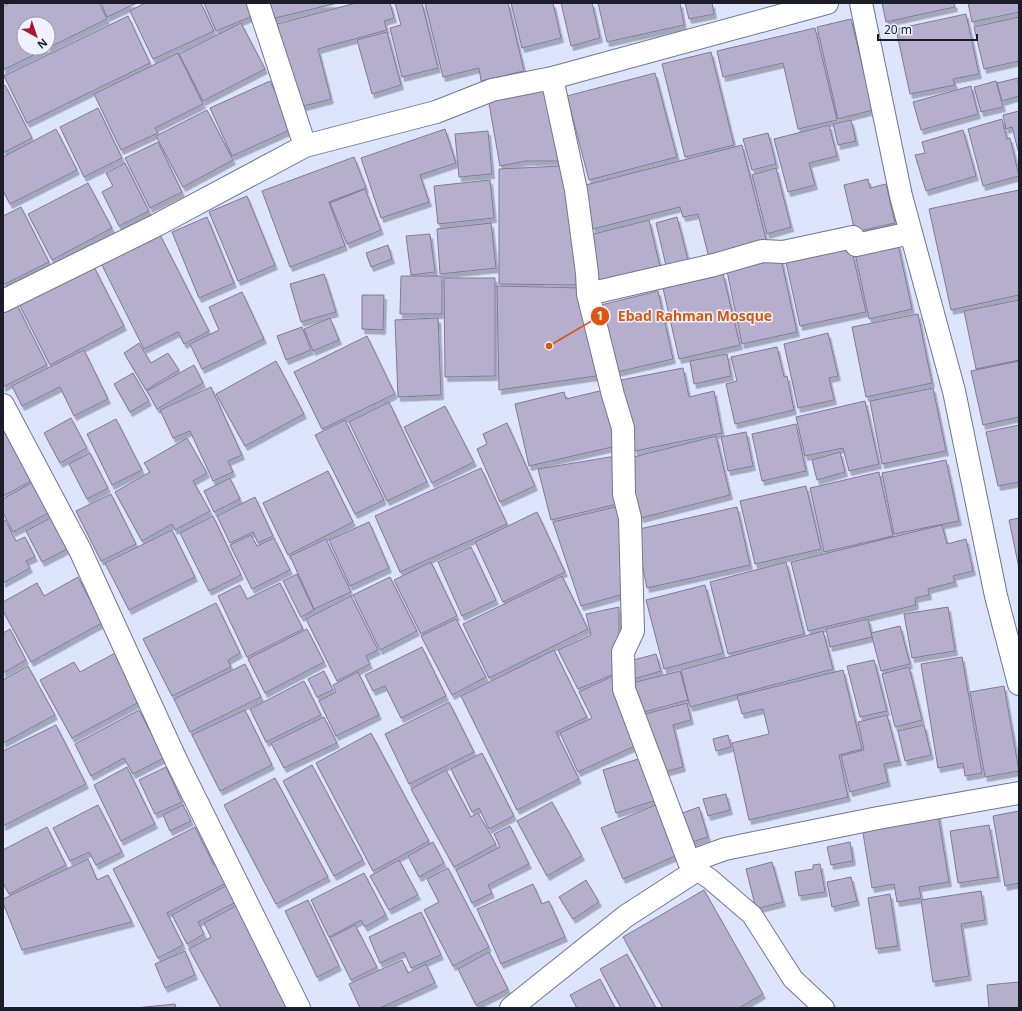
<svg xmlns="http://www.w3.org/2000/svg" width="1022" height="1011" viewBox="0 0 1022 1011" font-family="'Noto Sans',sans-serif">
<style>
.building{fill:#b5afcd;stroke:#807a97;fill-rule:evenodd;filter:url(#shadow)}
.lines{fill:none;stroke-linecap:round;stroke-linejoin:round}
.lane-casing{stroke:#6f7793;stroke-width:22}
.street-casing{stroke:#6f7793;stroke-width:24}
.lane{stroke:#fff;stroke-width:20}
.street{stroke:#fff;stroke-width:22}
.leader{fill:none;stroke:#de560d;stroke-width:1.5}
.callout-dot{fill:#de560d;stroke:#eef2fe;stroke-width:1.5}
.mark-label{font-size:12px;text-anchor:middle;font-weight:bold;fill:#fff}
.callout-label{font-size:14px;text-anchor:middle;font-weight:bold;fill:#de560d;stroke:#eef2fe;stroke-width:3;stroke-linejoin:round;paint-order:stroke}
</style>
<defs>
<filter id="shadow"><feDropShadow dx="2.5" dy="4.5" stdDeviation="0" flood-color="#0004"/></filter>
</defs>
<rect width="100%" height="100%" fill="#dde4fd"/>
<path class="building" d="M10,3H99L107,19L3,70V6ZM24,24H48V48H24Z
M101,3H137L107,17Z
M145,3H201L214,31L153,59L130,11Z
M204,3H248L253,16L216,31Z
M262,3H338L267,20Z
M356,3H390L394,18L384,21L387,30L318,49L331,99L300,107L277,24Z
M395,3H422L438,68L402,77L390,28L401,25Z
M425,3H508L524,71L481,81L479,68L443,77Z
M511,3H553L561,38L522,48Z
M561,3H592L600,38L571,46Z
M598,3H680L684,25L607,42Z
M685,3H712L714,14L689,19Z
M882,3H954L955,7L886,22Z
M968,3H1019V12L972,22Z
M966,14L979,74L953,79L955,85L910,94L896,29Z
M128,16L150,63L27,123L4,76Z
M1019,17V61L984,69L974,27Z
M851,19L873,110L838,119L817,27Z
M241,23L265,69L203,101L179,54Z
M815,28L837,120L798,129L783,63L723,77L717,51Z
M387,32L401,85L372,94L357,40Z
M711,52L734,145L685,157L662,64Z
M178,53L203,104L155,128L158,133L121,150L94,94Z
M655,73L677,157L589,180L567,96Z
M1018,78L1019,96L1002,101L997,83Z
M270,81L292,129L232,156L210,108Z
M996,81L1003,107L981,112L974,87Z
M5,85L32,138L3,153V86Z
M547,85L562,161H526L500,166L488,98Z
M971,86L978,114L921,130L913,102Z
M98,108L122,158L84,177L60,127Z
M207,110L233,160L183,187L156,136Z
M1019,111V154L1012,127L1006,129L1003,115Z
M1002,119L1007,139L1010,138L1019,176L983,186L968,129Z
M851,120L856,141L838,145L833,124Z
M829,125L837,156L809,163L815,185L788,192L774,139Z
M56,129L77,170L10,204L3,191V157Z
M445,129L456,163L420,175L429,202L381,218L361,158Z
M963,130L976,176L926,191L915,155L925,153L922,142Z
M488,131L492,174L459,177L455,134Z
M768,133L776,164L752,170L743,139Z
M158,142L182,192L150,208L125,158Z
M742,145L768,247L710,262L698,214L683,217L680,207L593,229L582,186Z
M354,157L366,188L329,202L345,246L290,267L262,191Z
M125,163L149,211L119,226L102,192L113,186L106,173Z
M562,166L582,285L499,284V169Z
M776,168L791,227L767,234L752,175Z
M868,179L870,188L886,184L895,223L855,232L844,185Z
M490,180L494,218L438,224L434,186Z
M88,183L112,228L52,260L28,214Z
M365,189L381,230L347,244L330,203Z
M1019,190V295L951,310L929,209Z
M247,196L275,265L238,281L209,212Z
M21,207L49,262L3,285V216Z
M207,217L234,283L199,298L172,232Z
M677,217L689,264L667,270L656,223Z
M649,220L662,275L600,290L586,236Z
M491,223L496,268L440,274L437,229Z
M159,233L209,331L184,344L178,332L144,349L101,263Z
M430,234L435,272L411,275L406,236Z
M898,244L912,309L869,319L855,253Z
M388,245L392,259L371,267L366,253Z
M851,247L866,312L800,326L786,262Z
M781,259L797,332L742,344L727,271Z
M93,265L124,326L50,365L19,304Z
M324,274L336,312L301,322L290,284Z
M723,274L740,345L679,359L663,288Z
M401,276H442V314H400Z
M444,278H495V376L445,377Z
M497,286L582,288L603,375L499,390Z
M658,291L673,359L617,372L601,305Z
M242,292L264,339L202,369L190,344L219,330L209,307Z
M362,295H384L383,330L362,329Z
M1019,300V360L976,369L964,311Z
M16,303L47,365L3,387V310Z
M918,314L932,383L866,397L852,327Z
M330,318L339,340L313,351L304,329Z
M438,318L441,395L398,397L395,320Z
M302,327L311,350L286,360L277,336Z
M828,333L838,376L829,378L834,400L798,408L784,344Z
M367,336L395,394L322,429L294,372Z
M139,343L151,363L168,353L179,370L146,390L124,353Z
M777,347L784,377L787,376L794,410L735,424L726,384L737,381L731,357Z
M84,350L108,399L74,416L60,387L22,406L12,386Z
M727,354L731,376L694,384L690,361Z
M276,361L304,414L245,446L216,394Z
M1019,361V417L983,425L971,371Z
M194,365L203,383L157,409L147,391Z
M683,368L689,397L714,391L722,433L635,451L621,380Z
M133,373L149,401L130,412L114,384Z
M211,387L242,455L228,461L233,472L213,481L190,431L173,438L160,410Z
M933,388L946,451L882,464L870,401Z
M608,389L621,445L529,466L515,404L564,392L566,399Z
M865,401L879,464L849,471L843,448L805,456L796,417Z
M389,402L427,482L387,501L349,422Z
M445,406L474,462L432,483L404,427Z
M71,418L87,448L60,463L44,433Z
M116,419L142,470L112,485L87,434Z
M345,420L384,500L355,514L315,435Z
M507,423L535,486L500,502L477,449L487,444L483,434Z
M796,424L806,471L762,481L752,434Z
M1019,425V482L998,486L986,432Z
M3,427L31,481L3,496Z
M746,432L753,466L728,471L721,437Z
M716,436L730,495L641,518L626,459Z
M187,438L207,473L193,481L210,511L175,530L172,524L142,541L115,492L150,472L144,463Z
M840,452L845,472L817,480L812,460Z
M90,453L108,488L87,499L69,464Z
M622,455L621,503L551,520L538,469Z
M946,460L959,521L894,534L882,473Z
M481,468L507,524L400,572L375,516Z
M328,471L353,522L288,555L263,503Z
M879,472L893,536L824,552L810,488Z
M230,478L240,499L214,512L204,491Z
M33,482L50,512L13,532L3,513V499Z
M806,486L821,549L755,564L740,501Z
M111,494L136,544L101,561L76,511Z
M255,497L273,536L258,543L253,532L230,543L217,516Z
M619,506L624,594L581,606L553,522Z
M737,507L750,565L647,588L635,530Z
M537,512L565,572L503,602L475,542Z
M54,516L71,547L42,562L26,531Z
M213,516L241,575L209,591L180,533Z
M1019,518V568L1009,520Z
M5,520L16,541L25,537L35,557L26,561L30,568L3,583V521Z
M369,522L389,568L350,586L329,540Z
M942,525L947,544L966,539L973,571L953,576L955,582L928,589L929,595L915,598L916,605L808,631L791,562Z
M172,530L195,577L129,610L105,563Z
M251,535L257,546L274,538L290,570L252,589L230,545Z
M326,539L351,592L314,609L290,556Z
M471,547L496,600L462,616L438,562Z
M431,562L457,616L421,634L394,580Z
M786,562L804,634L728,654L710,582Z
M297,574L314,610L301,617L283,581Z
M562,576L588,629L489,678L463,624Z
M78,577L102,623L31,662L3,611V602L37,583L44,596Z
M390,577L417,631L380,650L353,595Z
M280,583L303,629L247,657L218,596L240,585L247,599Z
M705,585L723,653L664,669L646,600Z
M351,596L378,650L366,656L370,664L337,681L306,619Z
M216,603L240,653L228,660L231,667L172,696L143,639Z
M619,607V672L578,689L558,650L591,635L586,614Z
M948,607L955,651L912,658L904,614Z
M456,619L486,677L452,695L421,636Z
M868,619L872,637L830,647L826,629Z
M900,626L910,664L881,671L871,633Z
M10,629L26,660L3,673V633Z
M307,629L324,662L265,693L248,659Z
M823,631L833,669L690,707L681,670Z
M422,647L446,696L401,718L385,686L373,691L365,675Z
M554,650L587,717L556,732L579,779L517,810L461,696Z
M119,651L145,699L72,738L40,680L74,662L80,672Z
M656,654L661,671L631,680L626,662Z
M962,657L982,773L965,776L963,763L938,768L921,664Z
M874,660L887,711L860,717L847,666Z
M245,664L261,697L190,732L174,699Z
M28,666L55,715L3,743V680Z
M909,667L922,720L895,727L882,674Z
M843,670L862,749L839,755L848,797L749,820L732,743L769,734L763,709L742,714L737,696Z
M324,671L333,690L317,697L308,679Z
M680,671L688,700L640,713L632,683Z
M358,672L379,715L336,736L319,701L336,692L333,685Z
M615,675L637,745L578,772L560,733L592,718L579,692Z
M304,681L321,715L266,742L250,709Z
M1004,686L1019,771L985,777L970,692Z
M449,702L474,752L409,784L385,734Z
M687,703L691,720L673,725L683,767L660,773L645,714Z
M139,710L164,758L133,774L124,758L91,776L75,744Z
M245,710L272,765L220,791L192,735Z
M887,715L899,761L884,764L888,782L850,792L841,756L864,750L858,722Z
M324,717L337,743L284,768L271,743Z
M56,725L86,784L3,826V751Z
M924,725L931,755L905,761L898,731Z
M371,733L429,841L373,871L316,763Z
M728,735L731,747L716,751L713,739Z
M482,753L514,816L489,829L479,808L472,812L451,769Z
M648,756L660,799L616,813L603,770Z
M312,765L363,860L334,876L283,781Z
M127,767L155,824L121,841L94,785Z
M166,767L182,802L155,814L139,780Z
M446,770L471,817L478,813L496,844L454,867L411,789Z
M275,778L328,877L276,904L224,805Z
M726,794L730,810L708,816L703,799Z
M552,802L582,856L547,876L517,821Z
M660,803L682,853L623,879L601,828Z
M98,805L122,852L96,865L89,852L70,861L53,828Z
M183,805L191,821L170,831L163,815Z
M699,807L708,837L685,844L677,815Z
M1019,811V883L1005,886L993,816Z
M938,814L949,882L919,887L921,898L897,902L894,884L872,888L862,827Z
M989,825L998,877L958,883L950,831Z
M510,826L529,864L488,885L492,893L472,903L456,870L500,847L494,834Z
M47,827L66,865L9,894L3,883V850Z
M195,827L214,865L220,862L230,881L167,913L183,945L158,958L113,869Z
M433,842L444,863L419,877L408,856Z
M850,842L853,861L831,865L827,847Z
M88,859L97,880L108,875L132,922L22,950L3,903V899Z
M399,860L418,895L389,910L370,876Z
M772,862L783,902L756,909L746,869Z
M820,864L825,892L799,896L795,872L813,869V865Z
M448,868L489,947L453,966L424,910L439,902L427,879Z
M364,873L386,915L365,927L361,920L329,937L311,900Z
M851,877L857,901L832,907L827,882Z
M586,880L599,902L573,919L559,897Z
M229,884L238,901L198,922L204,934L187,944L172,915Z
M533,884L542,904L549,901L565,937L501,964L477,909Z
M704,890L763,994L739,1008H663L623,937Z
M981,891L985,920L961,924L969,976L933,982L921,900Z
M890,894L898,946L876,949L868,898Z
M308,900L339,966L317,977L285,911Z
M238,905L293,1008H221L189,949L211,937L204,923Z
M421,912L441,955L411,968L404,952L380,963L369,937Z
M355,925L377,967L351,980L330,938Z
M185,951L195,975L165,988L155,964Z
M489,952L508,989L476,1005L458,969Z
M627,954L656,1008H621L600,969Z
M402,960L408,973L426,964L435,983L380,1008H360L349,984Z
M600,979L615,1008H577L570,995Z
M1019,982V1008H989L987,985Z
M175,1004L176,1008H135Z"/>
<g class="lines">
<defs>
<path id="lane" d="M697,870L710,879L752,915L793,979L824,1008"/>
<path id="street" d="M258,3L305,146
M861,3L901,196L954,391L996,596L1019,684
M552,78L576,190L587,273L588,294L613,395L623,428L624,494L630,518L633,631L623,652L624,689L689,862
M588,294L714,265L762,251L783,252L853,237L856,245L911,233
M3,301L157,225L305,146L436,112L492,90L552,78L827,3
M3,405L80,550L176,760L299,1008
M511,1008L626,916L697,870L689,862L725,849L878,818L1019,793"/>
</defs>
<use href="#lane" class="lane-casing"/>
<use href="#street" class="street-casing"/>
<use href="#lane" class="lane"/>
<use href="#street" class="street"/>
</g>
<path class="leader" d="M549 346L600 316"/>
<g class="callout-dot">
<circle cx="549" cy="346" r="4"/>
<circle cx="600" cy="316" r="10"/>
</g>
<g class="mark-label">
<text x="600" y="320">1</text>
</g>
<g class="callout-label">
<text x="695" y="321">Ebad Rahman Mosque</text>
</g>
<rect width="1022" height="1011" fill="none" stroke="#1b1e29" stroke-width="8"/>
<g transform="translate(36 36) rotate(140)"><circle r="19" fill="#eef2fe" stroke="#9a9da9"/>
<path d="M0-3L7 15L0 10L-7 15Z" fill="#ac172e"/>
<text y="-6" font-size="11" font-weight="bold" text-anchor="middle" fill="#1b1e29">N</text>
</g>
<path d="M878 34v6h99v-6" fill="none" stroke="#1b1e29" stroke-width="2"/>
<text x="884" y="34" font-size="12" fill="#1b1e29" stroke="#eef2fe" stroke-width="3" paint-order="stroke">20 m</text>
</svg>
